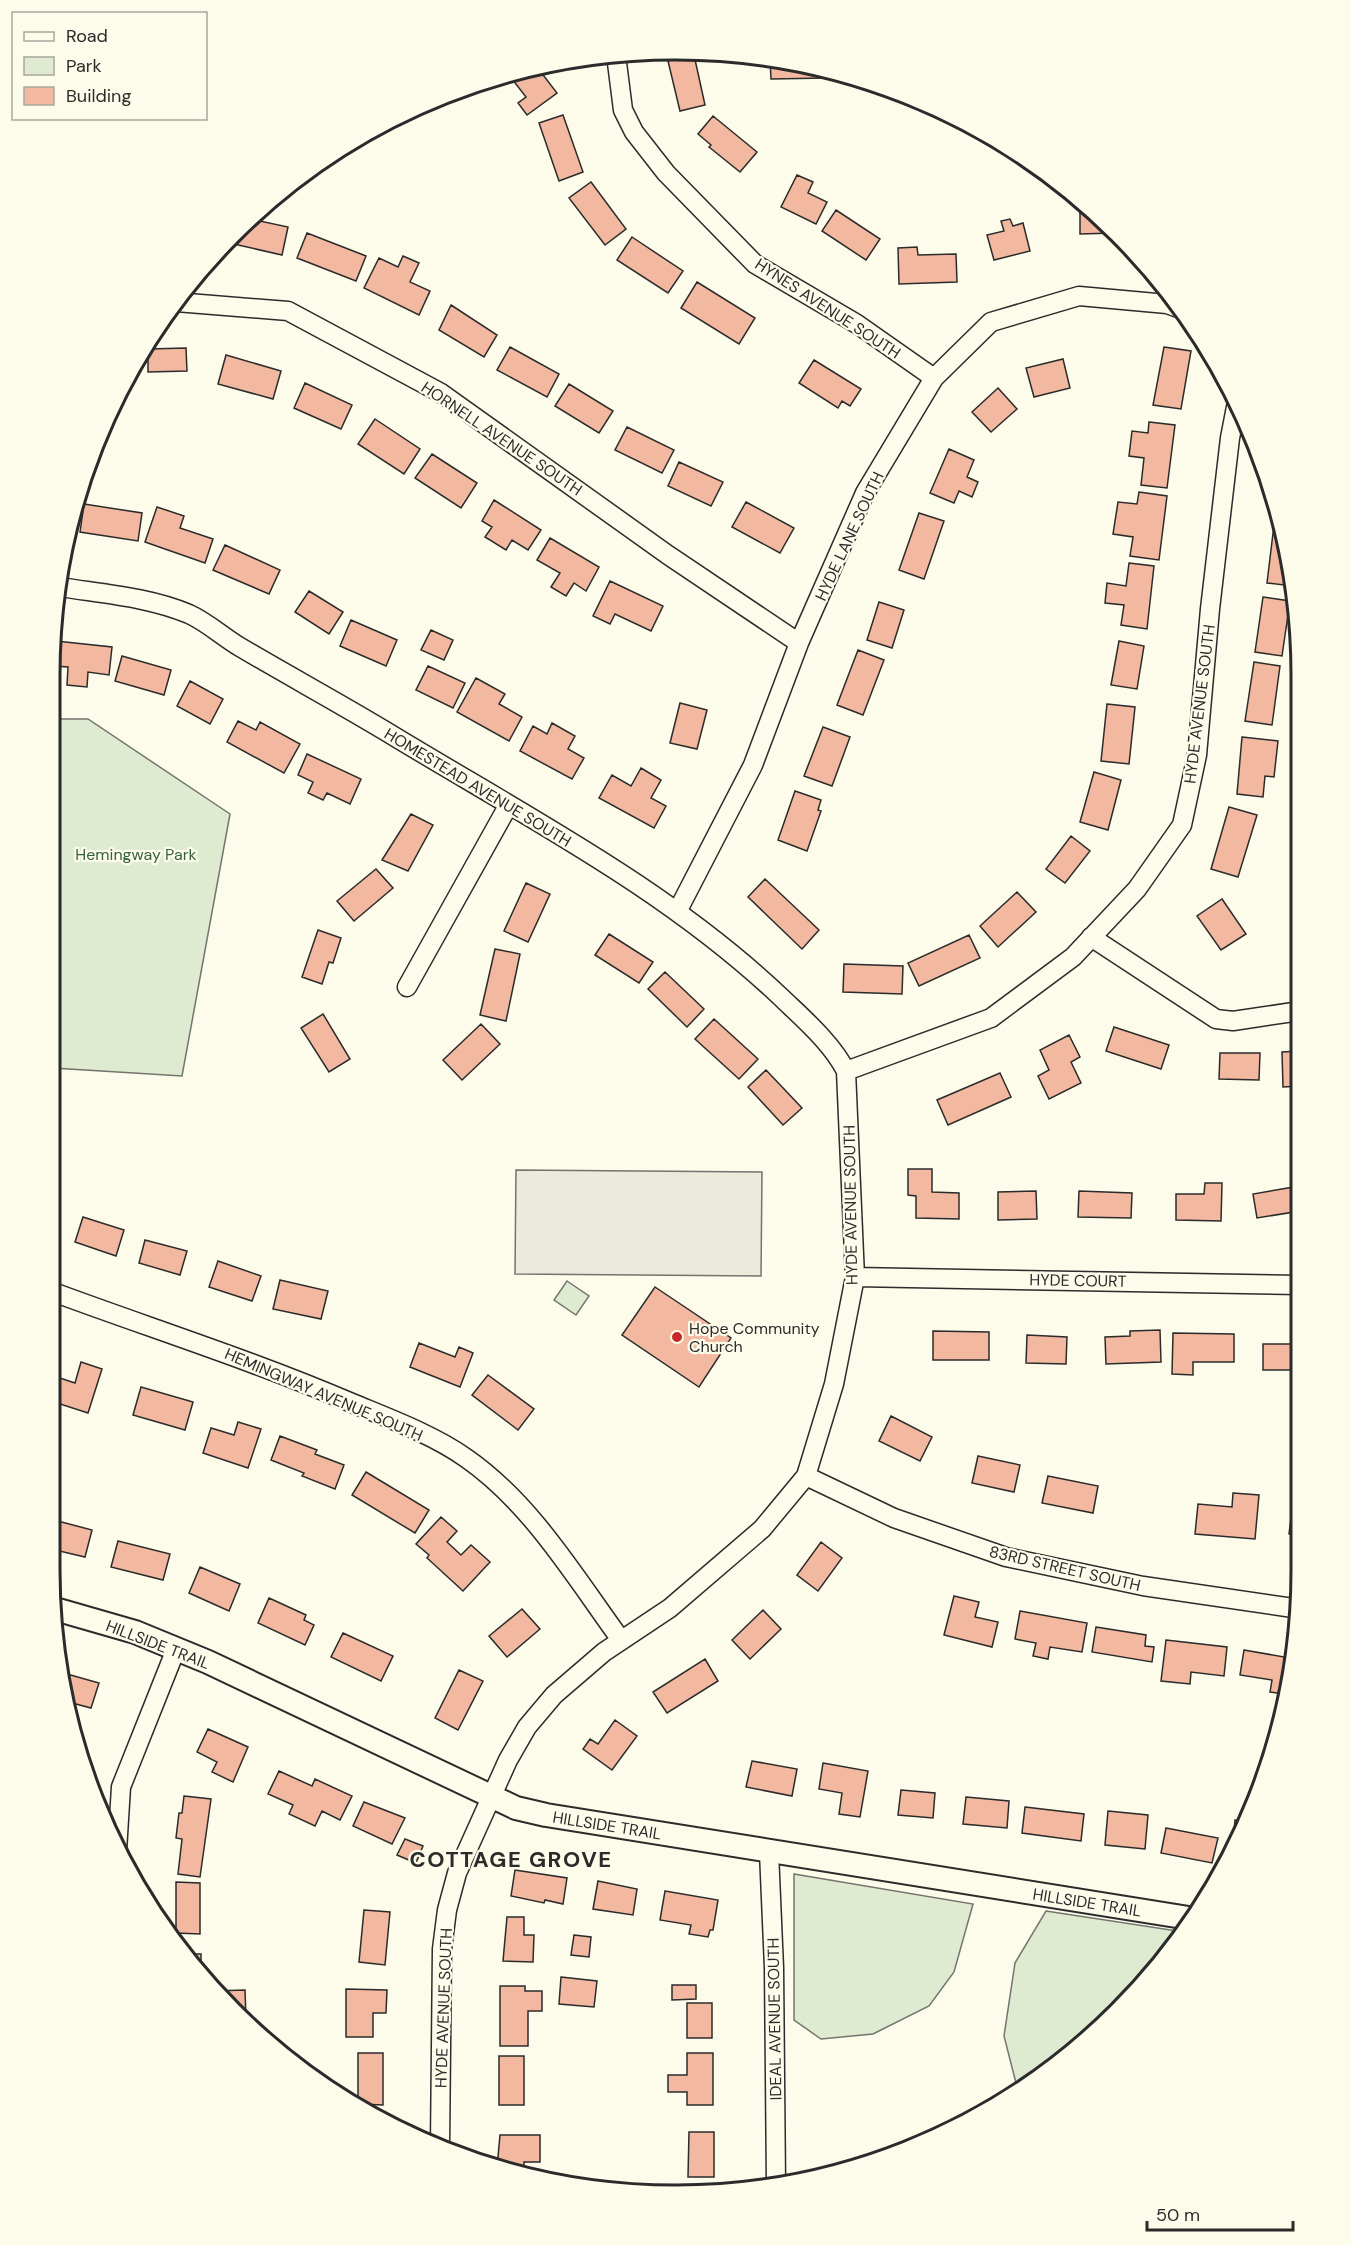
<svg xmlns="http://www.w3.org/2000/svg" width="1351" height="2245" viewBox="0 0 1351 2245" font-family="'DM Sans',sans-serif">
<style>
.green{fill:#deebd1;stroke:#74746e;stroke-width:1.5}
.parking{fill:#eceadb;stroke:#74746e;stroke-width:1.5}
.building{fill:#f2b8a0;stroke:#2b2b2b;stroke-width:1.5}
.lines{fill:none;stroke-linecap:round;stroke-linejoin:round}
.minor-casing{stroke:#2b2b2b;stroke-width:21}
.tertiary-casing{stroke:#2b2b2b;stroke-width:26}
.minor{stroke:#fdfbea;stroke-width:18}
.tertiary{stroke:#fdfbea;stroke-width:22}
.poi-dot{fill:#c62828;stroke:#fdfbea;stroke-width:2}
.labels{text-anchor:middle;stroke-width:4.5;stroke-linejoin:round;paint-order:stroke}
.street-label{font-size:16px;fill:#2b2b2b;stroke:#fdfbea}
.park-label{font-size:16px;fill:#34623c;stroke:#fdfbea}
.poi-label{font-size:16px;fill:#2b2b2b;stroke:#fdfbea;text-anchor:start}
.district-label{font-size:22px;font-weight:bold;letter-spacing:1.5px;fill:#2b2b2b;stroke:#fdfbea}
.rim{fill:none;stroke:#2b2b2b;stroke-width:3}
</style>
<rect width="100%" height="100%" fill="#fdfbea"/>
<path class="green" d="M51,719H88L230,814L182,1076L53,1068Z
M567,1281L589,1296L576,1315L554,1300Z
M794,1874L973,1904L954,1972L929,2006L873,2034L821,2039L794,2020Z
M1046,1911L1184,1932L1118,2012L1056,2066L1023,2087L1016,2083L1004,2036L1015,1963Z"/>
<path class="parking" d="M516,1170L762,1172L761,1276L515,1274Z"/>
<path class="building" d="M694,55L705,105L680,111L668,61Z
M770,59L798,62L827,70V78L771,79Z
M537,67L557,93L527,115L518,103L526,97L509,75Z
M563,115L583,172L559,181L539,123Z
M713,116L757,152L740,172L709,147L711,145L698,134Z
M797,175L813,182L808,193L827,202L816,224L781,207Z
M591,182L626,229L605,245L569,198Z
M836,210L880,239L866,260L822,231Z
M1080,211H1087L1113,233L1080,234Z
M250,219L288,227L282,255L225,242Z
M1010,219L1013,226L1023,223L1030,251L994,260L987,235L1004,231L1001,221Z
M307,233L366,256L356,281L297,258Z
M632,237L683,271L668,293L617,260Z
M917,247L918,255L956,254L957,282L899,284L898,248Z
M403,256L419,263L410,282L430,291L419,315L364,288L379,258L398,267Z
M697,282L755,318L739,344L681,308Z
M451,305L497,335L484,357L439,330Z
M510,347L559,374L547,397L497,370Z
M1164,347L1191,351L1181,409L1153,405Z
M186,348L187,371L148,372V349Z
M226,355L281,371L273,399L218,384Z
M1063,359L1070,388L1034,397L1026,368Z
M814,360L861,389L850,406L842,401L838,408L799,383Z
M305,383L352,405L341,429L294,408Z
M569,384L613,411L599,433L555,406Z
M998,388L1017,409L991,432L972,412Z
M375,419L420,449L404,474L358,444Z
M1149,422L1175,425L1167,488L1141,485L1144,458L1129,456L1132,431L1148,433Z
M627,427L674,450L662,473L615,450Z
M949,449L974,460L967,477L978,482L972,497L959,491L954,503L930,493Z
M432,454L477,483L461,508L415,478Z
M679,462L723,482L711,506L668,486Z
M1139,492L1167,496L1159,560L1130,556L1133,537L1113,534L1118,502L1137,504Z
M494,500L541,530L528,550L512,540L506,550L485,537L492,527L482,521Z
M746,502L794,528L780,553L732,527Z
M84,504L142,513L138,541L80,532Z
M157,507L184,516L180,528L213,539L205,563L145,542Z
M919,513L944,521L924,579L899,570Z
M1274,525L1282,526L1292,586L1267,583Z
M550,538L599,567L586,591L574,583L566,596L551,587L560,573L537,560Z
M225,545L280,570L269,594L213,570Z
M1129,563L1154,566L1147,629L1121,625L1124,605L1105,603L1107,583L1126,586Z
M610,581L663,606L651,631L615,614L610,624L593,616Z
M309,591L343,612L329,634L295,612Z
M1263,597L1290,601L1282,656L1255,652Z
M879,602L904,610L892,648L867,640Z
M351,620L397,640L386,666L340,646Z
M431,630L453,640L444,660L421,650Z
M56,641L112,647L109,675L88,672L87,687L67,685L68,667L53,666Z
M1119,641L1144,646L1137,689L1111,685Z
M858,650L884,660L863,715L837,705Z
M122,656L171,670L164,695L115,681Z
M1254,662L1280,666L1272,725L1245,721Z
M428,666L465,683L453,708L416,690Z
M476,678L505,694L499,704L522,717L509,741L457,712Z
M190,681L223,699L210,724L177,706Z
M680,703L707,710L697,749L670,743Z
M1107,704L1135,707L1129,764L1101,761Z
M238,721L256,730L260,722L300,744L284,773L227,742Z
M552,723L575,736L568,749L584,758L572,779L520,751L533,726L547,734Z
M823,727L850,737L832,786L804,776Z
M1242,737L1278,741L1274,777L1265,776L1263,797L1237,794Z
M307,754L361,779L350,804L327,793L323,800L308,793L313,782L298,775Z
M641,768L661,780L651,798L666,806L654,828L599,798L612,775L631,786Z
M1094,772L1121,780L1108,830L1080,822Z
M795,791L821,800L818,810L821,811L807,851L778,840Z
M1229,807L1257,815L1238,877L1211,869Z
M411,814L433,825L408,871L382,860Z
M1071,836L1090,851L1065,883L1046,869Z
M376,869L393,888L354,921L337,901Z
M765,879L819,930L802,949L748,897Z
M526,883L550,894L528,942L504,931Z
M1017,892L1036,912L998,947L980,926Z
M1222,899L1246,934L1221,950L1197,916Z
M318,930L341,938L333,963L329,962L322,984L302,977Z
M609,934L653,962L639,983L595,955Z
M969,935L980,958L919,986L908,963Z
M495,949L520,954L506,1021L480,1015Z
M844,964L903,966L902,994L843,992Z
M665,972L704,1009L687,1027L648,989Z
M323,1014L350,1059L329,1072L301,1028Z
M714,1019L758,1059L739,1079L695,1039Z
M481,1024L500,1044L462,1080L443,1060Z
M1114,1027L1169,1045L1161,1069L1106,1051Z
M1069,1035L1080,1057L1071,1062L1081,1083L1049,1099L1038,1076L1049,1070L1040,1050Z
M1300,1051V1086L1283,1087L1282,1052Z
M1220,1053H1260L1259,1080L1219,1079Z
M766,1070L802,1108L783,1125L748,1087Z
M1000,1073L1011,1097L948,1125L937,1100Z
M908,1169H932V1192L959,1193V1219L916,1218V1196L908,1195Z
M1205,1183H1222L1221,1221L1176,1220V1194H1204Z
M1300,1186V1211L1257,1218L1253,1194Z
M1036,1191L1037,1219L998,1220V1192Z
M1079,1191L1132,1193L1131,1218L1078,1217Z
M83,1217L124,1230L116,1256L75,1242Z
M145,1240L187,1251L180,1275L139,1263Z
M218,1261L261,1276L252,1301L209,1287Z
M280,1280L328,1291L321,1319L273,1309Z
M655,1287L731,1338L699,1387L622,1335Z
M1160,1330L1161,1362L1106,1364L1105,1337L1130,1336V1331Z
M933,1331L989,1332V1360H933Z
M1173,1333L1234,1334V1362H1193V1375L1172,1374Z
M1027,1335L1067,1337L1066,1364L1026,1363Z
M419,1343L455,1357L459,1347L473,1353L460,1387L410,1367Z
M1263,1344H1300V1370H1263Z
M81,1362L102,1369L88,1413L54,1402V1376L75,1383Z
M488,1375L534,1409L518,1430L472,1395Z
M141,1387L193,1402L185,1430L133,1415Z
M891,1416L932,1437L920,1461L879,1441Z
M238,1422L261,1429L248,1468L203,1453L211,1428L234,1435Z
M280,1436L317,1450L315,1454L344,1465L335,1489L302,1476L304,1473L271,1460Z
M978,1456L1020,1465L1014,1492L972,1483Z
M366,1472L429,1510L415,1533L352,1495Z
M1048,1476L1098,1486L1093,1513L1042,1503Z
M1233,1493L1259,1495L1255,1539L1195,1534L1198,1504L1232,1507Z
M1292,1510L1300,1511V1536L1289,1534Z
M441,1517L457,1531L447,1542L461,1555L471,1545L490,1562L463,1591L427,1558L429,1555L416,1544Z
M54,1520L92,1530L85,1557L55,1550Z
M118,1541L170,1554L163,1580L111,1567Z
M821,1542L842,1558L818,1591L797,1575Z
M200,1567L240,1584L229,1611L189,1593Z
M954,1596L979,1602L975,1617L998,1622L992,1647L944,1635Z
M269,1598L306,1615L304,1620L314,1625L305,1645L258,1623Z
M522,1609L540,1629L507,1657L489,1636Z
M763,1610L781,1629L750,1659L732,1640Z
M1020,1611L1087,1623L1082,1652L1050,1647L1048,1659L1033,1656L1036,1643L1015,1639Z
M1096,1627L1146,1635L1145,1646L1154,1647L1152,1662L1092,1652Z
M343,1633L393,1656L381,1681L331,1657Z
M1166,1640L1227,1647L1224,1676L1191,1672L1190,1684L1161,1681Z
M1244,1650L1290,1658L1284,1694L1270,1692L1272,1680L1240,1675Z
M705,1659L718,1681L667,1713L653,1692Z
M459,1670L483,1681L458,1730L435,1718Z
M60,1672L99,1683L91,1708L72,1703L69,1712Z
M615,1720L637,1736L612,1770L583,1749L590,1739L598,1744Z
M208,1729L248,1747L233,1782L212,1772L217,1762L197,1752Z
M752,1761L797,1769L792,1796L746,1787Z
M823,1763L868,1771L860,1817L839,1814L842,1793L819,1789Z
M279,1771L312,1786L315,1779L352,1796L340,1820L322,1811L315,1826L289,1814L293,1805L268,1794Z
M901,1790L935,1793L933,1818L898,1815Z
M184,1796L211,1799L200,1877L178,1874L182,1839L176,1838L179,1813H182Z
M966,1797L1009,1801L1007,1828L963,1824Z
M364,1802L405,1818L392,1844L353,1826Z
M1025,1807L1084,1814L1081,1841L1022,1833Z
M1108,1811L1148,1815L1145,1849L1105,1845Z
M1235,1820L1243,1821L1233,1843Z
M1166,1828L1218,1838L1212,1863L1161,1853Z
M405,1839L423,1846L416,1863L397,1855Z
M515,1870L567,1878L563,1904L545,1900L544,1903L511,1896Z
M598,1881L637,1889L633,1915L593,1909Z
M176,1882L200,1883V1934L176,1933Z
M665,1891L718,1900L713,1930H710L708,1937L689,1934L691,1925L660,1920Z
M364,1910L390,1912L385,1965L359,1962Z
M507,1917H524V1935H534L533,1962L503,1961Z
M574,1935L591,1937L589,1957L571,1955Z
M182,1954H201V1976Z
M561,1977L597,1981L594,2007L559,2004Z
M672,1985H696V1999L672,2000Z
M500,1986H525V1991H542V2011H528V2046H500Z
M346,1989L387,1990L386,2013H373V2037H346Z
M245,1990L246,2018H240L233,2012L214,1991Z
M687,2003H712V2038H687Z
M358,2053H383V2105L358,2104Z
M687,2053H713V2105H687V2092H668V2075H687Z
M499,2056H524V2105H499Z
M689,2132H714V2177H688Z
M500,2135H540V2162H524V2174L497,2168Z"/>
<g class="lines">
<defs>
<path id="minor" d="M616,55L623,110L634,132L666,173L755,264L857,324L934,378
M176,302L288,311L441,393L668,555L799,643
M60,587C104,594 148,597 189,614C207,622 223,637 240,647C289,676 339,703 387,732C523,815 670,890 785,1001C807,1022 832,1044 846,1071L855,1277L834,1384L806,1476L762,1529L670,1608L604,1652L554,1695L527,1727L508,1760L457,1873L447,1910L442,1949L440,2145
M677,912L753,765L799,643L865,493L934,378L991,322L1079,296L1167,304L1178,308
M1091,937L1216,1019L1233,1021L1300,1011
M407,987L508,806
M846,1071L991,1018L1073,957L1137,889L1182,825L1197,755L1210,609L1230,438L1236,407
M855,1277L1300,1285
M53,1292C153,1329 254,1361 352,1403C388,1418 434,1435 466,1458C531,1503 575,1577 621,1640
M806,1476L894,1518L1006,1557L1143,1586L1300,1609
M117,1851L121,1787L176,1649
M769,1852L774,1968L776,2186"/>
<path id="tertiary" d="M55,1609L135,1632L208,1662L516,1808L546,1815L1195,1919"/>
</defs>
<use href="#minor" class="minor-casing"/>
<use href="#tertiary" class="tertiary-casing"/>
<use href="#minor" class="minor"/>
<use href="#tertiary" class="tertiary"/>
</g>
<circle class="poi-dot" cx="677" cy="1337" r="6"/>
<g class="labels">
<g class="street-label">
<text transform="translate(828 308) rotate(33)" y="6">HYNES AVENUE SOUTH</text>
<text transform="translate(502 438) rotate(34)" y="6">HORNELL AVENUE SOUTH</text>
<text transform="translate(849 536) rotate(-65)" y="6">HYDE LANE SOUTH</text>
<text transform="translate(1199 704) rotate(-83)" y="6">HYDE AVENUE SOUTH</text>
<text transform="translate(478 787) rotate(31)" y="6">HOMESTEAD AVENUE SOUTH</text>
<text transform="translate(850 1205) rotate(-91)" y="6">HYDE AVENUE SOUTH</text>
<text transform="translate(1078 1280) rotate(1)" y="6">HYDE COURT</text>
<text transform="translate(324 1394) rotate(23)" y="6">HEMINGWAY AVENUE SOUTH</text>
<text transform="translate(1065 1568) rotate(13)" y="6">83RD STREET SOUTH</text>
<text transform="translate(158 1644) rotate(21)" y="6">HILLSIDE TRAIL</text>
<text transform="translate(607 1825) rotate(9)" y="6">HILLSIDE TRAIL</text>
<text transform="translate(1087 1902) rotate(9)" y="6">HILLSIDE TRAIL</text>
<text transform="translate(443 2008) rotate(-88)" y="6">HYDE AVENUE SOUTH</text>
<text transform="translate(774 2019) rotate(-91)" y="6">IDEAL AVENUE SOUTH</text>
</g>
<g class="park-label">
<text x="136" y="860">Hemingway Park</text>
</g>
<g class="poi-label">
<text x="689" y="1334">Hope Community<tspan x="689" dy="18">Church</tspan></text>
</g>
<g class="district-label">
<text x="511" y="1867">COTTAGE GROVE</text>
</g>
</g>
<path d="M0 0H1351V2245H0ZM675 60H676A615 615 0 0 1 1291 675V1570A615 615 0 0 1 676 2185H675A615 615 0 0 1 60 1570V675A615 615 0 0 1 675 60Z" fill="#fdfbea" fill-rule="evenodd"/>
<path class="rim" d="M675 60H676A615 615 0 0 1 1291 675V1570A615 615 0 0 1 676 2185H675A615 615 0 0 1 60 1570V675A615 615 0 0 1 675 60Z"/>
<rect x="12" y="12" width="195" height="108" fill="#fdfbea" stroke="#a9a89e" stroke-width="1.5"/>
<rect x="24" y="32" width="30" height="9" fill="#fdfbea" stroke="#a9a89e" stroke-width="1.5"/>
<text x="66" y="42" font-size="18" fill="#2b2b2b">Road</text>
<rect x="24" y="57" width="30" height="18" fill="#deebd1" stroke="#a9a89e" stroke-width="1.5"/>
<text x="66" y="72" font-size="18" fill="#2b2b2b">Park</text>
<rect x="24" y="87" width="30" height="18" fill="#f2b8a0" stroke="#a9a89e" stroke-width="1.5"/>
<text x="66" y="102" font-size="18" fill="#2b2b2b">Building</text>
<path d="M1147 2221v9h146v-9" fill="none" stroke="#2b2b2b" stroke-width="3"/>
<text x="1156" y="2221" font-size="18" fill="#2b2b2b" stroke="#fdfbea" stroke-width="4.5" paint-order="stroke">50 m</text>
</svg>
